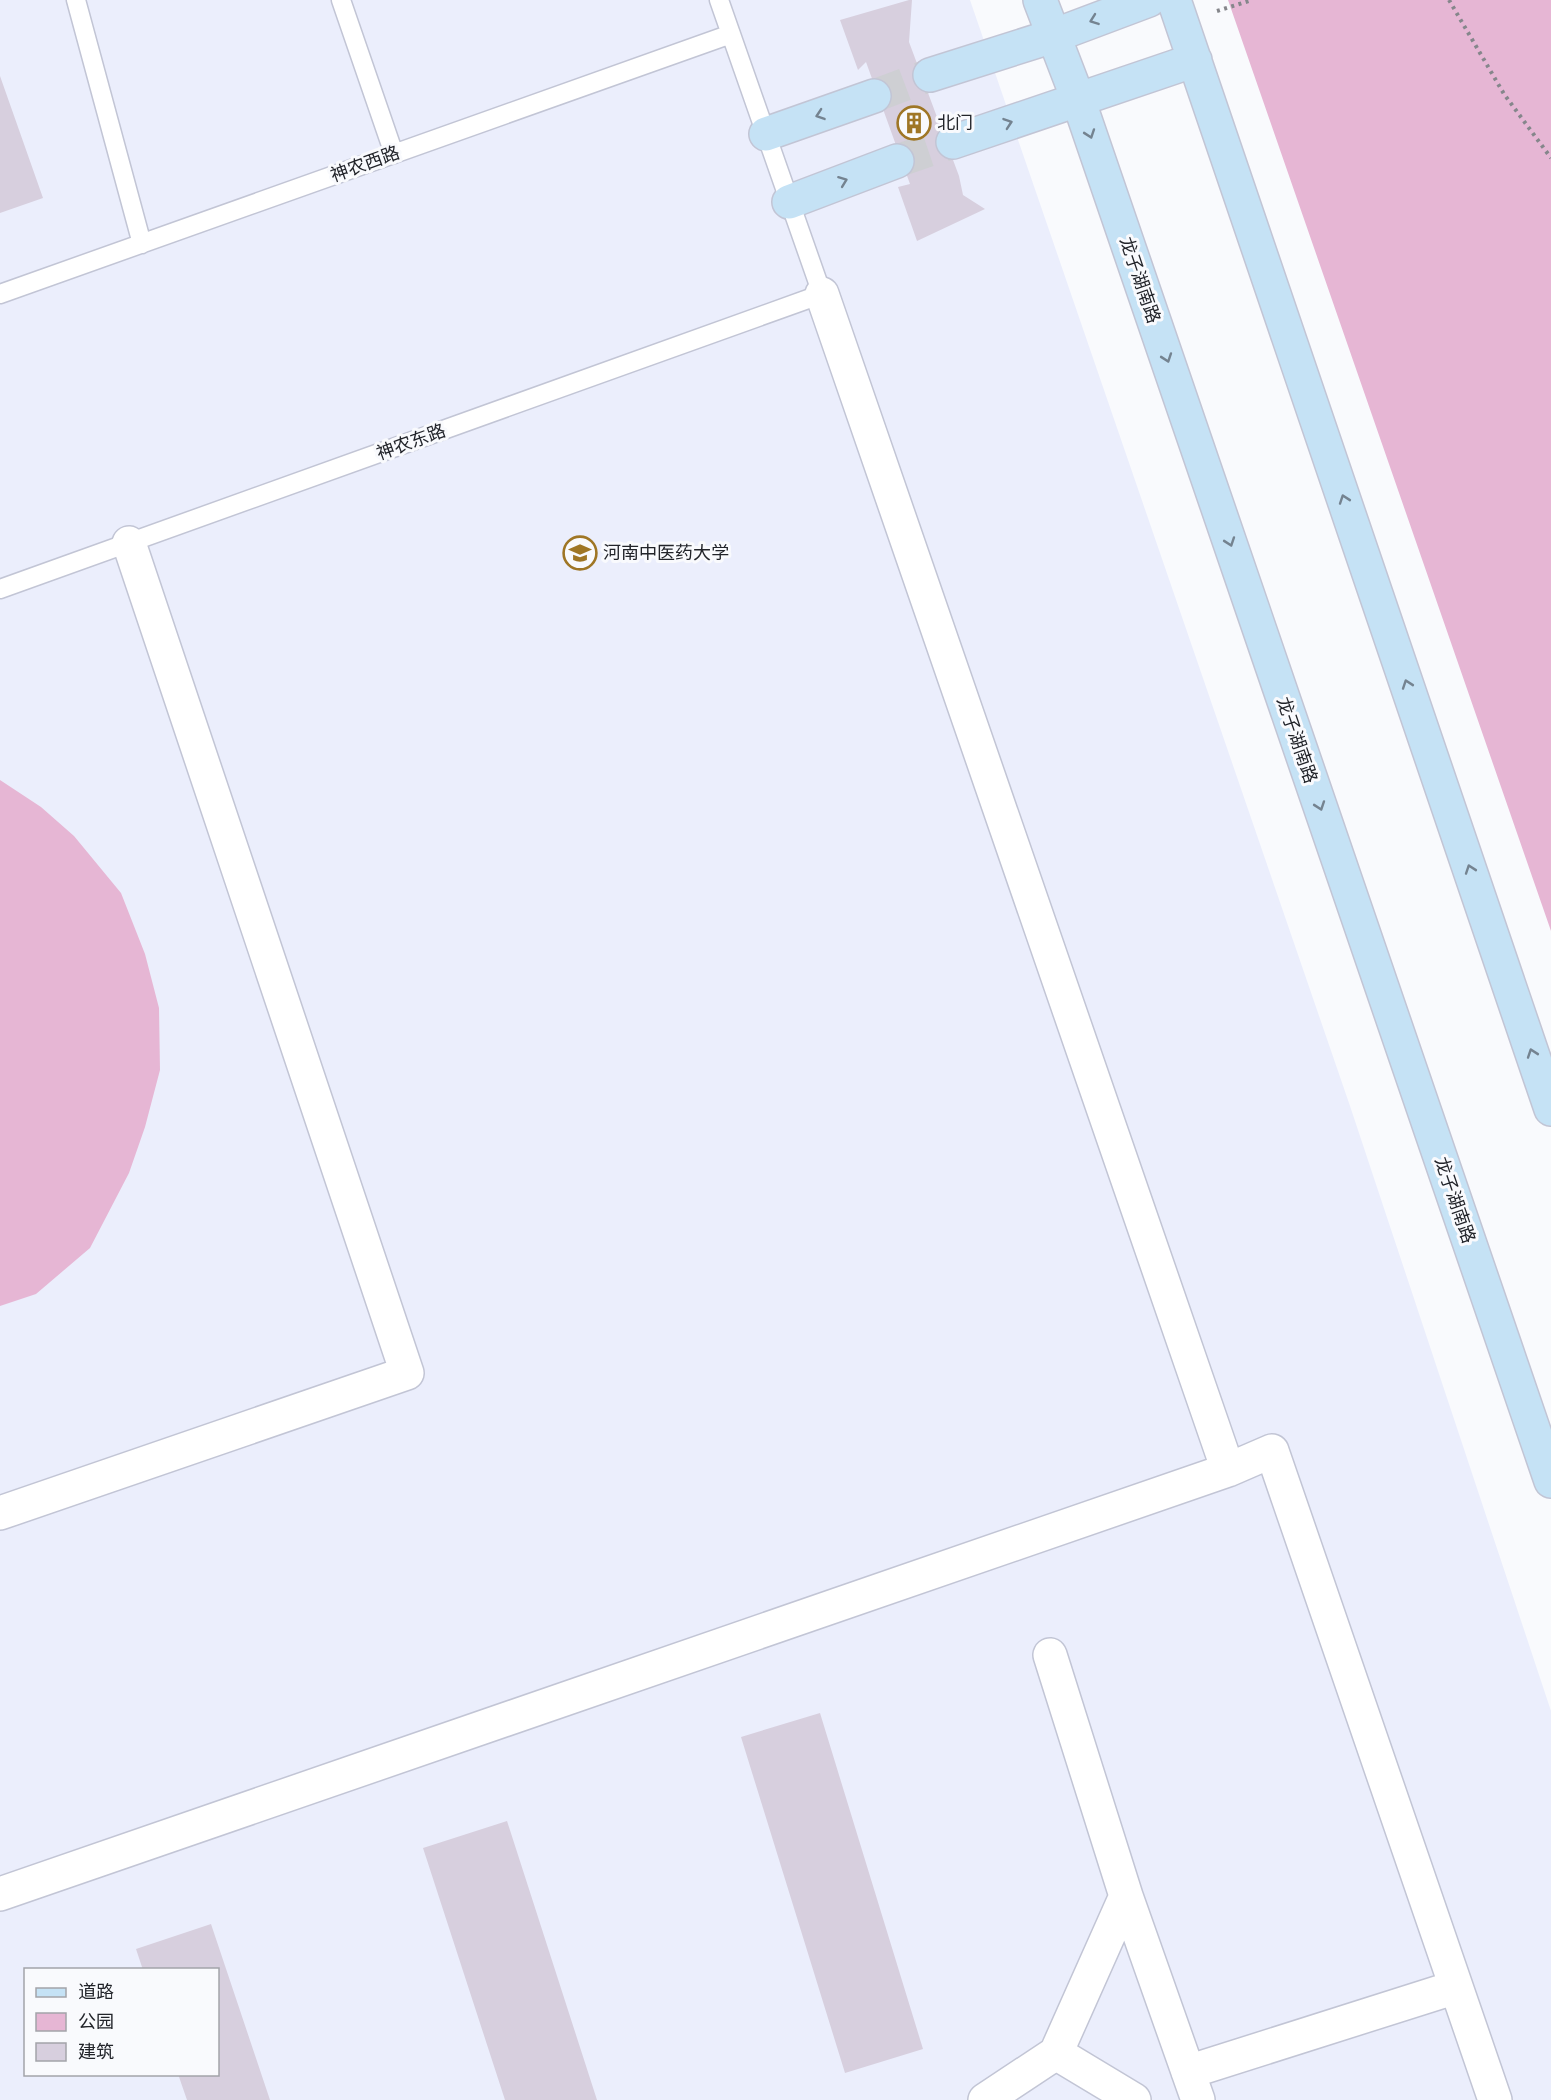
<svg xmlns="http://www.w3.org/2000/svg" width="1551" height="2100" viewBox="0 0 1551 2100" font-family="'Exo 2','Noto Sans SC',sans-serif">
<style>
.built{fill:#ebeefc;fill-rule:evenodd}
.green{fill:#e6b6d4}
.building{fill:#d7cfde}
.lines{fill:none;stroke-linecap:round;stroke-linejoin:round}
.secondary-tunnel{stroke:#cecfd3;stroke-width:33;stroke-dasharray:33 16;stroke-linecap:butt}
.lane-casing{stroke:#c2c5d5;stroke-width:21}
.street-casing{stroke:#c2c5d5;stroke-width:36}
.secondary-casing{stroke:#c2c5d5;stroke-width:36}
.path{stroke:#85868b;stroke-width:4;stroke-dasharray:3 4.5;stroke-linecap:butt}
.lane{stroke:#fff;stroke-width:18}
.street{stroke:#fff;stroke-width:33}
.secondary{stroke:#c5e2f5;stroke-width:33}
.oneway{stroke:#748390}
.labels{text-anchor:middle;stroke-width:6;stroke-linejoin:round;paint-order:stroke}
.poi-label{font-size:18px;fill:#22242a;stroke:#f9fafd;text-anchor:start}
.street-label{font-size:18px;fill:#22242a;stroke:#f9fafd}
</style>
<rect width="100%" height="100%" fill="#f9fafd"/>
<path class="built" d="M0,0H970L1350,1106L1551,1711V2100H0ZM26,1970H218V2074H26Z"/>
<path class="green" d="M1228,0H1551V931Z
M0,780L41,807L74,836L121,893L145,954L159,1008L160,1070L145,1127L129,1173L90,1248L36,1294L0,1306Z"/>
<path class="building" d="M909,0H912L909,42L959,176L963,195L985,209L917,241L898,187L910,184L866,62L858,70L840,20Z
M0,76L43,198L0,213Z
M820,1713L923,2049L845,2073L741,1737Z
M507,1821L597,2100H505L423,1848Z
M211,1924L270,2100H187L178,2074H218V1970H143L136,1949Z"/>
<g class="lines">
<path class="secondary-tunnel" d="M874,96L930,75
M897,161L953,142"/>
<defs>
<path id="lane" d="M76,0L142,244
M341,0L394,154
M0,294L731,34
M0,589L822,294L719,0"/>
<path id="street" d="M822,294L1228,1470L1272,1451L1495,2100
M0,1513L407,1373L129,543
M0,1894L1228,1470
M1126,1896L1198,2100
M1056,2053L1134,2100
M1188,2072L1456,1987
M985,2100L1056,2053L1126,1896L1050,1655"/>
<path id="secondary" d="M1040,0L1078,99L1551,1481
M1174,0L1551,1109
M930,75L1053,36L1149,0
M766,134L874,96
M953,142L1195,60
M789,202L897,161"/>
</defs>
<use href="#lane" class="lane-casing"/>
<use href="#street" class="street-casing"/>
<use href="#secondary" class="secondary-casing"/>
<path class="path" d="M1449,0L1504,94L1551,158
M1217,11L1252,0"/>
<use href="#lane" class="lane"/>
<use href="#street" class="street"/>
<use href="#secondary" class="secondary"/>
</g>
<defs><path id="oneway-chevron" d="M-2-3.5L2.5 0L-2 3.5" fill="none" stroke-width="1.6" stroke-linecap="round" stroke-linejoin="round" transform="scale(1.5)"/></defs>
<g class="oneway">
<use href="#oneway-chevron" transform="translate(1094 20) rotate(160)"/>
<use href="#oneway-chevron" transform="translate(820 115) rotate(161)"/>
<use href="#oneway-chevron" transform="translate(1008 123) rotate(-19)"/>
<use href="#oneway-chevron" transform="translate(1090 134) rotate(71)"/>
<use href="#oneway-chevron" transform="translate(843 181) rotate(-21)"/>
<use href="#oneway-chevron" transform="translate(1167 358) rotate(71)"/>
<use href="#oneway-chevron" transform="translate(1344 499) rotate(-109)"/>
<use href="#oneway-chevron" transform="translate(1230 542) rotate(71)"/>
<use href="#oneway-chevron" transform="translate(1407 684) rotate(-109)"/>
<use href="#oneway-chevron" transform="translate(1320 806) rotate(71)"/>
<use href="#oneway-chevron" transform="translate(1470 869) rotate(-109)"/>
<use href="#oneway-chevron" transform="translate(1532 1053) rotate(-109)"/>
</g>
<defs>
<symbol id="building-ring" viewBox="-11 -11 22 22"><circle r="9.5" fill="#f9fafd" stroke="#9f7625" stroke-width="1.5"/><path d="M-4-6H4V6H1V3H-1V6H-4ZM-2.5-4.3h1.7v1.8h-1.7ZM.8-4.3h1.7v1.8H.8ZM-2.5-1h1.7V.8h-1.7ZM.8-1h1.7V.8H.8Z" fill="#9f7625"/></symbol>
<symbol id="university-ring" viewBox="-11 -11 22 22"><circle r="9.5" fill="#f9fafd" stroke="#9f7625" stroke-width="1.5"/><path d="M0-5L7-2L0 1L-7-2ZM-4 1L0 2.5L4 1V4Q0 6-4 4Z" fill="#9f7625"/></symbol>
</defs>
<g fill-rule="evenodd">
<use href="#building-ring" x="895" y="104" width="38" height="38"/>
<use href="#university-ring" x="561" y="534" width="38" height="38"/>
</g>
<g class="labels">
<g class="poi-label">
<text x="937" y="129">北门</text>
<text x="603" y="559">河南中医药大学</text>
</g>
<g class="street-label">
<text transform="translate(365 164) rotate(-20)" y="6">神农西路</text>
<text transform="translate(1140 280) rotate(71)" y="6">龙子湖南路</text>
<text transform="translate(411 442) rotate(-20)" y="6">神农东路</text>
<text transform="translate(1297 740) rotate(71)" y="6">龙子湖南路</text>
<text transform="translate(1455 1200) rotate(71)" y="6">龙子湖南路</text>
</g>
</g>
<rect x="24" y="1968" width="195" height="108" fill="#f9fafd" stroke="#a3a4a9" stroke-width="1.5"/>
<rect x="36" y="1988" width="30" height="9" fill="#c5e2f5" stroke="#a3a4a9" stroke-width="1.5"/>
<text x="78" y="1998" font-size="18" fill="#22242a">道路</text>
<rect x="36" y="2013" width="30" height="18" fill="#e6b6d4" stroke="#a3a4a9" stroke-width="1.5"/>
<text x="78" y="2028" font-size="18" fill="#22242a">公园</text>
<rect x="36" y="2043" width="30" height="18" fill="#d7cfde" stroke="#a3a4a9" stroke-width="1.5"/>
<text x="78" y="2058" font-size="18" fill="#22242a">建筑</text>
</svg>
